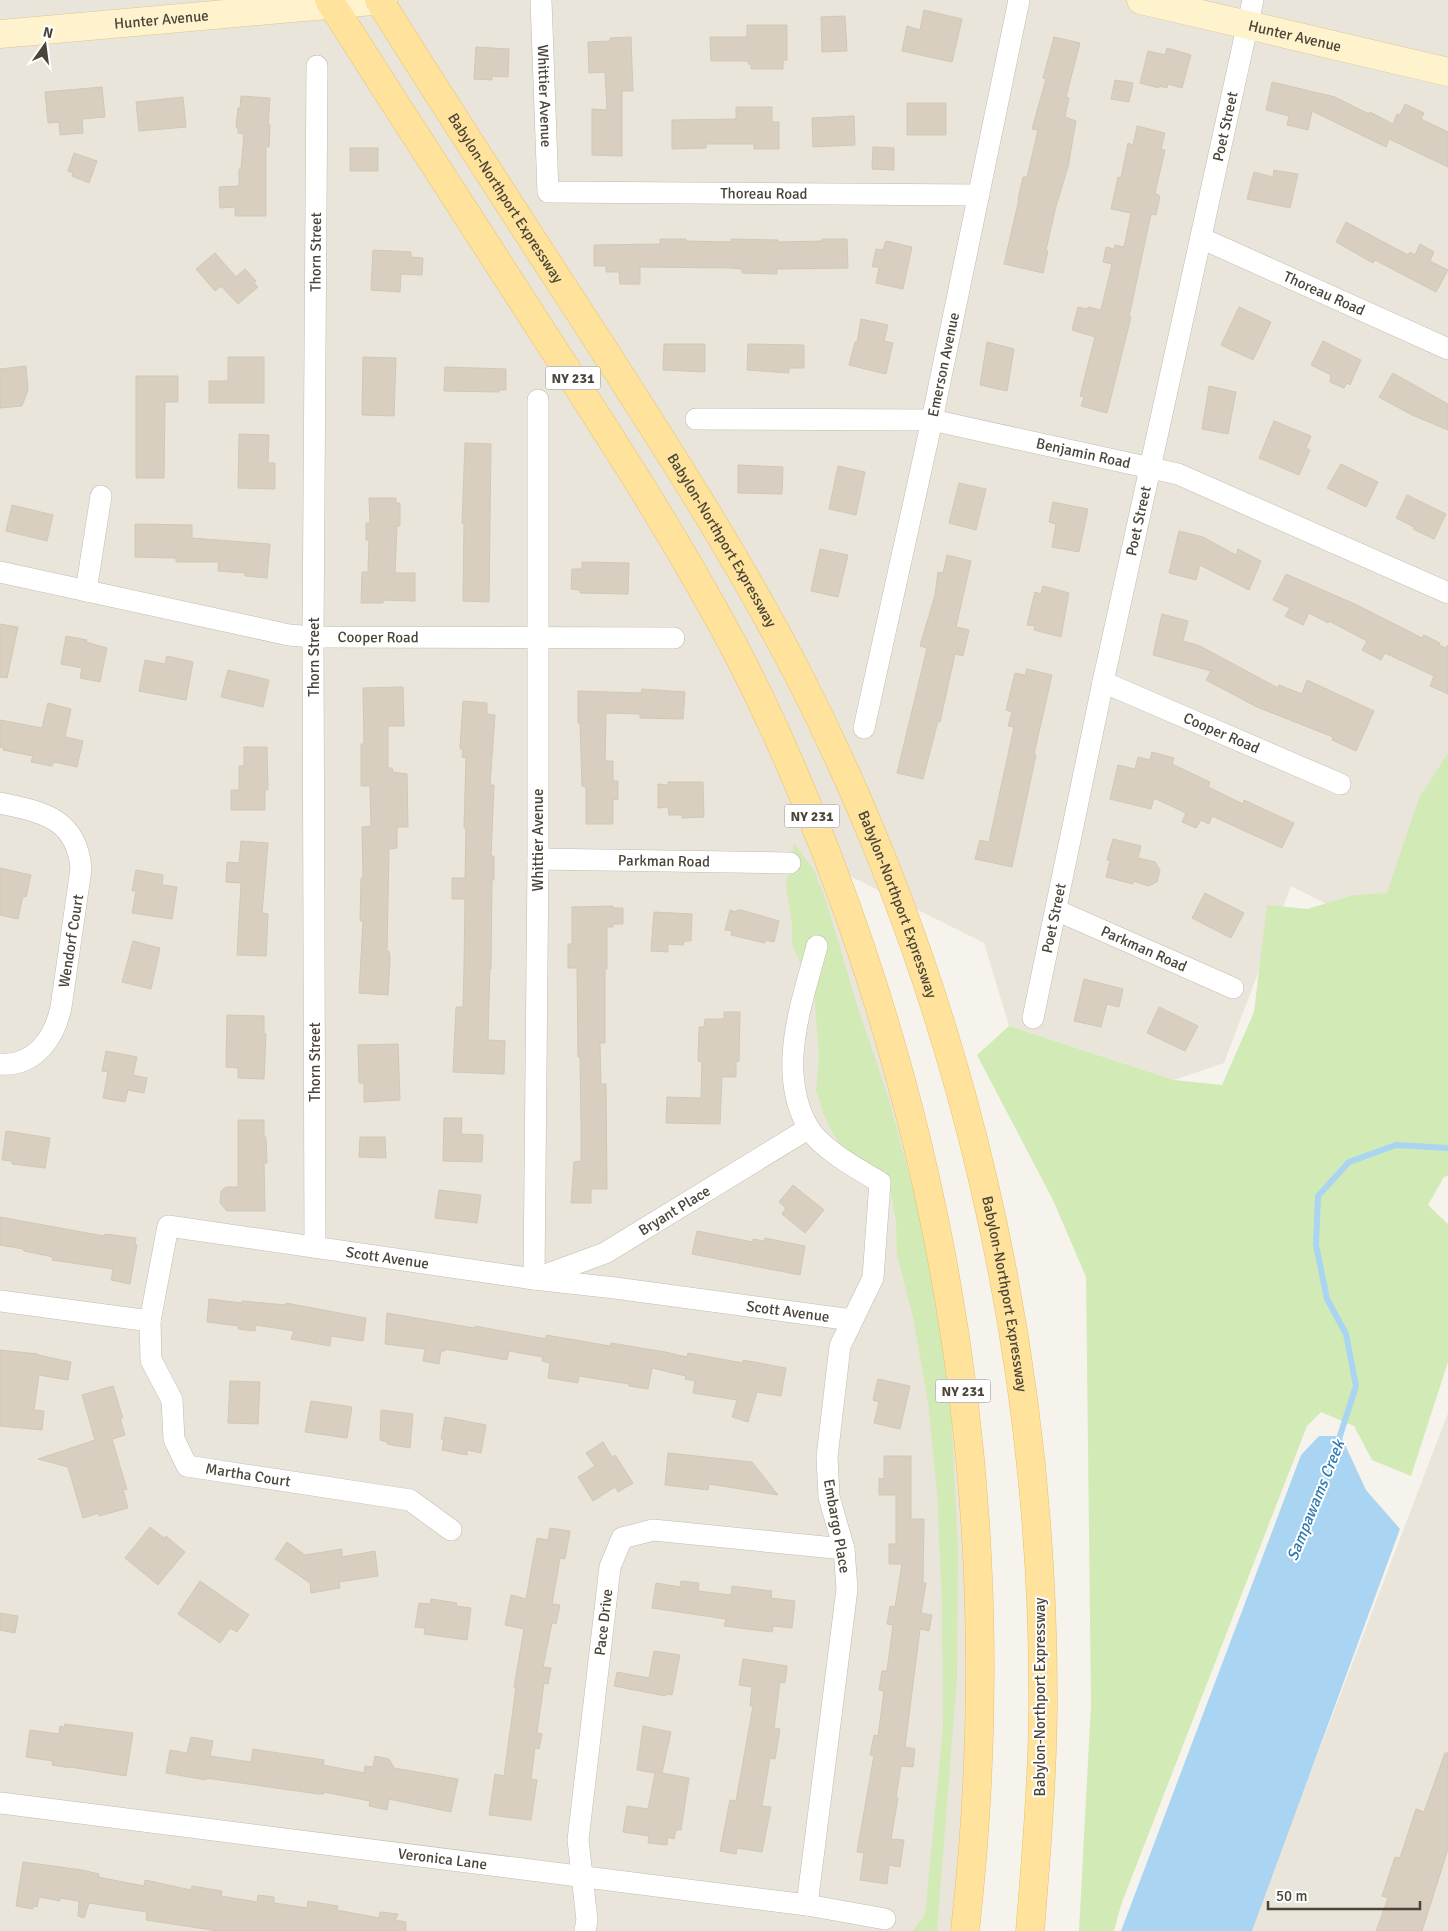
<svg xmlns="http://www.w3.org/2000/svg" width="1448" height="1931" viewBox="0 0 1448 1931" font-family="Signika,sans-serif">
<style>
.residential{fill:#eae5da}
.green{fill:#d2eab5}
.water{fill:#a9d4f2}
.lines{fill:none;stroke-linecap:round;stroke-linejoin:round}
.stream{stroke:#a9d4f2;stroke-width:6}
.building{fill:#d8cfc1;stroke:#d3c7b4}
.street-casing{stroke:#c2bbae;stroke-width:22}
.secondary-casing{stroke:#d6c79b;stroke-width:29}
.primary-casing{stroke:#e6c16a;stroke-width:29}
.street{stroke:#fff;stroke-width:21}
.secondary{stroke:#fff3cd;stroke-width:28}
.primary{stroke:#ffe39c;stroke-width:28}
.labels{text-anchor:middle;stroke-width:4;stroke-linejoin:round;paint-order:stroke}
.shield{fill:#fff;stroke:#817c74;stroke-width:1}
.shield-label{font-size:14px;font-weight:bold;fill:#4b4439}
.street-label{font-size:15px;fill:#4b4439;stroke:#fff}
.water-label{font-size:16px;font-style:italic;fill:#2e7ab2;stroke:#fff}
</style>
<rect width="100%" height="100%" fill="#f6f3ec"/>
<path class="residential" d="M0,0H1448V899L1423,953L1291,886L1224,1063L1174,1080L1009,1026L984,943L834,868L875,991L968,1431L965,1931H0Z
M1448,1413V1931H1250Z"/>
<path class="green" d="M1448,753V1176L1444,1177L1428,1205L1448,1224V1362L1411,1476L1372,1460L1354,1426L1321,1412L1307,1426L1121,1905L1114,1931H1079L1091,1705L1086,1277L1053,1200L977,1055L1009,1026L1174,1080L1222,1085L1254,1012L1267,905L1307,909L1355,895L1387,893L1419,798Z
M794,843L814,870L825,897L857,1005L888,1096L920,1216L949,1371L958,1548L957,1677L937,1931H912L925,1915L943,1727L942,1606L937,1492L928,1403L913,1317L897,1255L896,1221L890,1189L841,1147L824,1116L816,1090L819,1056L814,993L792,944V925L786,886Z"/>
<path class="water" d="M1319,1436H1341L1366,1490L1400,1529L1252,1931H1121L1301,1455Z"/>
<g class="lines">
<path class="stream" d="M1338,1442L1356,1386L1346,1334L1327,1299L1316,1245L1318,1196L1349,1162L1396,1145L1448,1148"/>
</g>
<path class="building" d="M924,10L962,19L952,62L902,51L907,26L920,30Z
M845,16L847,51L822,52L821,17Z
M747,25H787V60H783V69H751V64H748V61H711L710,37H747Z
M631,37L633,91H622V156L592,155V109L607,110L605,72L589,73L588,42L610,41V38Z
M1054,37L1080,43L1066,97L1069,98L1065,117L1076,121L1068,167L1056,206L1046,250L1048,251L1043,273L1004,264L1019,199H1018L1023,177H1027L1038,130L1032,129L1046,79L1043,78Z
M476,47L509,49L508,77L492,76V80L474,79Z
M1167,48L1191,55L1182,88L1168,84L1167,88L1159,86V88L1140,83L1148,51L1165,55Z
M1115,80L1133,83L1129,102L1111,99Z
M1272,82L1335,97L1369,114L1370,112L1393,124L1397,114L1400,115L1405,104L1424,113L1421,119L1448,132V167L1389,139L1386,147L1312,111L1308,130L1287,125L1289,116L1266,110Z
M102,87L105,117L82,119L83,133L60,135L59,122L48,123L45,92Z
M241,96L270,98L268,125H270L269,147H266V216H235V207L220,208L219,187L239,186V169H241L244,134L238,133V128L236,127L238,108H240Z
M183,97L186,127L139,131L136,102Z
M907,103H946V135H907Z
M736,107H772V122H779V149H754V144H706V148L672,149V120L736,119Z
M854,116L855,145L813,147L812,118Z
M1137,126L1165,133L1161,149L1165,150L1155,193L1160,196L1156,215L1151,214L1129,317H1131L1107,413L1081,406L1084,397L1080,396L1095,337L1072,330L1078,307L1087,309L1088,307L1101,310L1112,264L1103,262L1106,247L1114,249L1115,245L1124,247L1131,213L1111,209L1118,177L1121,178L1128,143L1133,145Z
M873,147L894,148V170L872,169Z
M350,148H378V171H350Z
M74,153L97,161L89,183L72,176L73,173L68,171Z
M1274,170L1298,174L1290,208L1247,199L1254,172L1273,177Z
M1346,222L1408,255L1410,252L1415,255L1420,244L1434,252L1430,261L1448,270L1436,292L1375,260L1373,263L1336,242Z
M660,239H686L685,241L731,242V239L778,240V242L822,241V239H847L848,268L777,269V274L742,273V269L730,268L640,267V284H620L619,272H606V266H594V245L660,244Z
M886,241L912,247L903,289L876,283L879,267H872L876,249L883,250Z
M373,250L411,252V257L423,258L422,275L401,274L400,292L371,290Z
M215,253L236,277L245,269L256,281L254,283L258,287L238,304L221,286L215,291L196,269Z
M1239,307L1271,322L1253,360L1221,345Z
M861,319L888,325L884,341L893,343L886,374L849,365L855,342L857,343Z
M1323,341L1361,360L1350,385L1347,383L1344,388L1330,382L1331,375L1311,365Z
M987,342L1014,349L1007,391L980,385Z
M664,344H705V372L663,370Z
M748,344L804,345V368H789V373L747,370Z
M228,357H264V403H209V381H228Z
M363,357L396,358L394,416L362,415Z
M26,366L28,390L22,406L0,408V369Z
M445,367L506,369V390H499V392L444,391Z
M1393,373L1448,404V430L1412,415L1379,397Z
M136,376H178V402H165L164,478H136Z
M1209,386L1236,392L1228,434L1202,429Z
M1274,421L1311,436L1306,448L1310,450L1299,475L1259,458Z
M239,434L269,435L268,463H275V489L238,488Z
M465,443L491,444L489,602L463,601L464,523H462Z
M1341,464L1378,482L1366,507L1327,488Z
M738,465L783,467L782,494L738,493Z
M838,466L865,472L856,515L829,509Z
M959,483L986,489L976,530L949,523Z
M1407,495L1446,514L1434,539L1413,529L1414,527L1396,518Z
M369,498H396V503H400V526H397L395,573H415V601L383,600V603H361L362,572H368L369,540H366V523H370Z
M1053,502L1088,509L1079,552L1052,547L1056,524L1049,522Z
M12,505L53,515L47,541L6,531Z
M135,524L192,525V538L270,544L267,578L245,576V573L218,571L219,562H176V558L135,557Z
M1179,531L1203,537L1236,555L1238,549L1261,561L1249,590L1200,565L1196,580L1169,573Z
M820,549L848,555L838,597L811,591Z
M947,555L971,561L956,627L969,630L963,656L955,654L940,722L938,721L923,779L897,773L927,648L920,646L935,595L938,572L943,573Z
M582,562L629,563L628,594L580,593V590L571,589L572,569H582Z
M1286,574L1357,605L1422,638L1424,635L1440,643L1439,645L1446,648L1448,645V694L1430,686L1434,676L1385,653L1381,660L1362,650L1367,641L1329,621L1328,623L1309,613L1303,625L1285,616L1290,608L1273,600Z
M1043,586L1069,593L1061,637L1034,630L1035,626L1027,625L1035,592L1041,594Z
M1162,614L1188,621L1183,641L1200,646L1278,688L1279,685L1302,694L1307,680L1374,711L1356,751L1332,740L1333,737L1257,707L1206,680L1211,671L1153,655Z
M0,624L18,627L7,678L0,677Z
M66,636L87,640L86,642L107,648L100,682L80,678L82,668L61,664Z
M167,656L193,662L186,700L139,691L145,660L165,664Z
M1027,669L1052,675L1034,754L1036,755L1012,867L975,859L980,840L989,842L1014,727L1008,726L1012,712L1006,710L1015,673L1025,675Z
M228,670L269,680L263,707L221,697Z
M403,687L404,726H388V768H392L393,772L407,774L408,827H397V848L389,849L387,951H389L390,959L388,995L359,993L363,921H360L361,878H363L362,827L371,826L370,786H361V744H364L363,688Z
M642,689L685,692L683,719L640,718V714L606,713L605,761H613V781H618V800L613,799V824H586V787L582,786L580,723H578V691L641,693Z
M463,701L487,703V714L495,715L490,785H494L491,856H494V880H492L491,969L490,968L488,1040L505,1041L504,1074L453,1072L456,1007H463L464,968L465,899H452V878H465L466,828H464L466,758L462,757L463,749H460Z
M48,703L71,709L65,737L83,741L77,767L54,762L52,766L31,762L33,756L3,750L4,748L0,747V720L42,728Z
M244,747H267L268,790H265V810H231V790H239V766H244Z
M1152,752L1174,758L1172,764L1210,782L1208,787L1243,804L1244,800L1294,823L1282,848L1212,816L1209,824L1201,820L1196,828L1182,822L1186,813L1154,798L1151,809L1110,799L1118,765L1135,769L1138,757L1150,760Z
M668,782H703L704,817L682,818V815H669L668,807L658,808V784L668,785Z
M1113,839L1141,846L1138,858L1155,862L1160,870L1157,882L1149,886L1133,881V884L1106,877L1110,861L1107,860Z
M241,841L268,843L262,913L268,914L266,956L237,955L241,883L226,882L227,862L239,863Z
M0,868L31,875L26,897L23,896L18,919L0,915Z
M136,870L163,875L162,885L177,887L172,919L132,913L136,891H132Z
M1205,893L1244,913L1231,938L1192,918Z
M613,906V908H623V924H613V927H607V969H605V1043H600L601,1084H606L607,1189H591V1203H571L574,1162L581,1161V1124L580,1057H578L577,968H568V944H572V907Z
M730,910L736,912L737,910H741L779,921L774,942L765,940V943L731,935L732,931L725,930Z
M654,912L692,914L691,941H684L683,945L668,944V952L651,951Z
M133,941L160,948L151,989L122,982Z
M1084,979L1123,989L1119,1007L1107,1004L1101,1027L1074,1021Z
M1159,1007L1198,1026L1185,1051L1147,1033Z
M724,1012H740L739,1061L736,1062V1077H722L720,1124L666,1123L667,1097L701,1098L702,1062L698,1061L699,1027H704L705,1019H724Z
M227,1015L264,1016V1034H266L264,1079L238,1078V1068L226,1067Z
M398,1044L400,1100L364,1102V1083H359L358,1045Z
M106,1051L137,1057L133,1075L147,1078L144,1093L128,1090L125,1102L103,1098L108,1072L102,1071Z
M444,1118H462L461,1134L483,1135L482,1162L443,1161Z
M238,1120H264V1137H266L267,1163H264L265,1211H227L220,1203L221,1191L226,1187H238Z
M6,1131L50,1138L45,1168L12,1164V1161L2,1160Z
M360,1137H385L386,1158L359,1157Z
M793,1185L824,1210L805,1233L782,1214L786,1208L779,1202Z
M439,1190L481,1195L477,1223L435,1218Z
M0,1217L104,1236L105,1234L136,1238L135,1245H137L130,1284L111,1280L113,1269L52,1260L53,1257L24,1251L23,1249L0,1245Z
M697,1231L753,1242V1239L764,1241L765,1238L805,1246L800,1275L692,1254Z
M209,1299L242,1303V1301L286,1305V1303L366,1318L363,1341L331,1336L330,1346L291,1339L294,1331L256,1325L255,1331L238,1329L239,1326L207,1322Z
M387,1313L474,1328L475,1326L546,1339V1335L610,1346L611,1343L665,1352L687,1357L688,1353L743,1363V1360L786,1368L781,1396L757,1392L748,1422L732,1417L737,1400L693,1393L695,1381L685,1379L686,1376L652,1368L648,1389L629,1386V1384L579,1376L578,1383L548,1378L550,1363L542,1361L543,1357L509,1351L507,1360L445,1349V1351H441L439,1364L423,1361L425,1349L385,1344Z
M0,1350L38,1354V1355L71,1362L68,1380L39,1375L34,1410L44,1411L42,1430L0,1426Z
M878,1379L910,1386L900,1429L874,1423L879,1402L873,1400Z
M230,1381L260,1382L258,1424L228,1423Z
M113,1386L123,1418H120L125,1435L112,1439L127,1490L123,1489L128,1508L99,1516V1513L83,1518L68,1467L38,1459L95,1440L82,1395Z
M311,1401L352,1407L347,1438L305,1432Z
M381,1410L413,1414L410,1448L387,1444V1442L380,1440Z
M445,1417L486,1425L481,1453L467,1450V1455L442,1450L444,1439H441Z
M603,1442L612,1457L615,1455L633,1483L618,1492L615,1487L593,1501L578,1477L595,1466L586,1453Z
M668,1453L752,1462L778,1495L709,1484L708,1490L665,1485Z
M884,1456H911V1519H924L923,1583H926L921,1613L932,1615L929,1631L920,1629L905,1747L915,1749L913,1767L901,1766L896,1798H898L891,1839L904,1840L900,1867L889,1865L887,1884L860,1880L864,1853L857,1852L874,1755H870L874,1735L878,1736L884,1691L879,1690L882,1671H887L893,1625L887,1624L890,1606L895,1607L902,1564H889V1544H896V1495H879V1478L884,1479Z
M150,1527L164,1538L166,1536L185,1552L158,1585L125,1558Z
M550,1528L570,1531L565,1559L560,1558L552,1604L560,1605L556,1624L552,1623L543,1667L551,1668L548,1684L544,1683L537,1733L542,1734L539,1749L535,1748L531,1779L537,1780L531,1820L489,1815L495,1774L504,1776L516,1687H514L524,1629L505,1625L511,1595L526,1599L537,1538L548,1540Z
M287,1542L305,1555L342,1549V1557L375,1551L378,1576L339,1582L340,1588L311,1593L310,1583L275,1559Z
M200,1581L249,1615L237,1632L230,1628L220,1643L178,1614Z
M681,1581L699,1583L698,1591L731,1595L732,1586L772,1591L771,1598L795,1601L792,1628L773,1626L772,1632L724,1626L726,1619L652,1608L656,1583L680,1587Z
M431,1599L457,1603L456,1606L471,1608L467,1640L424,1634L425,1628L415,1627L419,1603L430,1604Z
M0,1613L18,1616L15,1633L0,1630Z
M654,1651L680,1655L672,1695L667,1694L665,1696L614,1686L617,1672L649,1678Z
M743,1659L787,1666L785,1683L780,1682L774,1728L780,1729L775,1759L770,1758L762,1806L771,1807L762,1852L737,1848L736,1854L720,1851L730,1800L736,1801L753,1706H750L752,1687L739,1685Z
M65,1724L133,1733L126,1776L70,1767V1768L52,1765L53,1761L26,1757L30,1730L59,1734L60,1726L64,1727Z
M643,1726L671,1732L662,1773L689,1778L681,1830H676L674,1839L668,1837L667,1845L648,1843L649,1836L623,1832L627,1806L648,1809L655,1773L637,1770Z
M191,1737L213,1741L210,1756L251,1762L253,1749L324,1760L323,1765L364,1773L365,1766L373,1767L375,1756L389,1759L394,1768L458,1779L451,1812L389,1799L387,1810L369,1806L370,1801L324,1792V1794H318L206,1778V1780L166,1773L170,1750L187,1753Z
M1445,1753H1448V1849L1422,1931H1376L1388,1898L1382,1896L1395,1857L1400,1858L1416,1809L1424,1812Z
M23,1862L82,1870L99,1874L98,1877L144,1886L145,1880L191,1890L192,1886L222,1891L221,1896L257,1902L258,1895L274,1897V1903L307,1908L308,1901L338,1906L337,1910L379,1918L380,1912L398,1914L395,1920L406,1922V1931H218L146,1920L147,1912L89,1903L84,1918L78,1916L79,1901L60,1898V1901L39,1897L37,1907L33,1906V1909L16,1906Z"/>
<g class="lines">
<defs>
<g id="street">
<path id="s1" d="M541,0L548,192L979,195"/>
<path id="s2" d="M1201,238L1448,349"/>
<path id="s3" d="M538,400V859L534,1279L605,1253L809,1128"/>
<path id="s4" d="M696,419L932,420L1178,474L1448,593"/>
<path id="s5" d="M0,572L289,635L313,637L674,638"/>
<path d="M86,591L101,496"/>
<path id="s6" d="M1103,682L1340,784"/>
<path id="s7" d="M864,728L932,420L1019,0"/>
<path d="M0,803C42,812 77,818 81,869L61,1007C55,1037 35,1067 0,1064"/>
<path id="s8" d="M538,859L790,863"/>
<path id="s9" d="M1056,910L1233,988"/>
<path id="s10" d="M1033,1018L1103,682L1253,0"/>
<path id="s11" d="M315,1247L313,637L317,66"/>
<path d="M0,1301L150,1321"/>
<path id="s12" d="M451,1530L410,1500L187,1466L174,1439L172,1400L151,1360L150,1321L168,1226L534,1279L615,1288L852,1320"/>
<path id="s13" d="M0,1803L807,1905L885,1919"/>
<path d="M807,1905L847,1589L844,1549L829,1497L827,1457L840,1346L873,1278L880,1182C859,1170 820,1148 808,1127C776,1071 802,1003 817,946"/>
<path id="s14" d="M585,1931L587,1920L578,1840L610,1567L622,1538L653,1530L844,1549"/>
</g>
<g id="secondary">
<path id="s15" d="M1141,0L1448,72"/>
<path id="s16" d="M0,34L383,0"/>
</g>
<g id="primary">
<path d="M329,0C404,118 480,235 556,353C621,453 685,553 740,658C788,752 827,849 861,949C968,1267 1003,1597 965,1931"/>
<path id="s17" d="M379,0C450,113 522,224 595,336C667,448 739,559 800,678C962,996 1045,1354 1043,1711C1042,1784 1036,1858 1030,1931"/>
</g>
</defs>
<use href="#street" class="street-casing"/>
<use href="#secondary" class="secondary-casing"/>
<use href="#primary" class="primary-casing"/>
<use href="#street" class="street"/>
<use href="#secondary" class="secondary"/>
<use href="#primary" class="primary"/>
</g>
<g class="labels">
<g class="shield">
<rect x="545.5" y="366.5" width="55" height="23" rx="4"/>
<rect x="784.5" y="804.5" width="55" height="23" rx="4"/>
<rect x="935.5" y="1379.5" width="55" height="23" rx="4"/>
</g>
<g class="shield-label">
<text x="573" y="383">NY 231</text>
<text x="812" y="821">NY 231</text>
<text x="963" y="1396">NY 231</text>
</g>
<g class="street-label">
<text dy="5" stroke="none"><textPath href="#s16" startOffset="162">Hunter Avenue</textPath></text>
<text dy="5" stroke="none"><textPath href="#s15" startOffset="158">Hunter Avenue</textPath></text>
<text dy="5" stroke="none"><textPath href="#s1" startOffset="96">Whittier Avenue</textPath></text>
<text dy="5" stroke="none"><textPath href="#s10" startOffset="912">Poet Street</textPath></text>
<text dy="5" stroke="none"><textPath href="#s1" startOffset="408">Thoreau Road</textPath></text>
<text dy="5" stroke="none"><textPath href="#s17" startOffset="235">Babylon-Northport Expressway</textPath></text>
<text dy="5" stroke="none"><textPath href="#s11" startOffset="995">Thorn Street</textPath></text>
<text dy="5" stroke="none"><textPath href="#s2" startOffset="135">Thoreau Road</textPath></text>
<text dy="5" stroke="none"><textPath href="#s7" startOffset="372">Emerson Avenue</textPath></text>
<text dy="5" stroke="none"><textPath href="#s4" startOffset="391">Benjamin Road</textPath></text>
<text dy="5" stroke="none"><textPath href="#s10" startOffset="508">Poet Street</textPath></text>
<text dy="5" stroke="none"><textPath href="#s17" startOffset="640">Babylon-Northport Expressway</textPath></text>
<text dy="5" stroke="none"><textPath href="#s5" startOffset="385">Cooper Road</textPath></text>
<text transform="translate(314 657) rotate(-90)" y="5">Thorn Street</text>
<text dy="5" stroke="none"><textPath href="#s6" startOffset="129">Cooper Road</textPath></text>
<text transform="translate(538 840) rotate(-90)" y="5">Whittier Avenue</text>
<text dy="5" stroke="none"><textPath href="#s8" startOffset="126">Parkman Road</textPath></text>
<text dy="5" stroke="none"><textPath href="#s17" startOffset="1045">Babylon-Northport Expressway</textPath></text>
<text dy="5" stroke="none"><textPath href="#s10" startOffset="102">Poet Street</textPath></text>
<text transform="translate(71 941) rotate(-81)" y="5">Wendorf Court</text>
<text dy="5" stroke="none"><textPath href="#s9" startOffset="96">Parkman Road</textPath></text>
<text transform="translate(315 1062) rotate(-90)" y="5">Thorn Street</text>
<text dy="5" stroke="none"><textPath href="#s3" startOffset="1036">Bryant Place</textPath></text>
<text dy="5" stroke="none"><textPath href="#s12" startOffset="748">Scott Avenue</textPath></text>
<text dy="5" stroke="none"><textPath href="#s17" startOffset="1450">Babylon-Northport Expressway</textPath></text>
<text dy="5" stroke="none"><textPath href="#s12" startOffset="1152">Scott Avenue</textPath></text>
<text transform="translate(248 1475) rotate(9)" y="5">Martha Court</text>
<text transform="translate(837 1526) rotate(80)" y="5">Embargo Place</text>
<text dy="5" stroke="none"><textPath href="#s14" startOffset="311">Pace Drive</textPath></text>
<text transform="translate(1040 1697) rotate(-90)" y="5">Babylon-Northport Expressway</text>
<text dy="5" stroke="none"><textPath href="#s13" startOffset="446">Veronica Lane</textPath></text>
</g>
<g class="water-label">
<text transform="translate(1315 1500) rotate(-68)" y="6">Sampawams Creek</text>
</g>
</g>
<g transform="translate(45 45) rotate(14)" stroke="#ffffff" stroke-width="4" paint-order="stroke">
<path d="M0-4L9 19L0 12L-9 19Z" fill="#4b4439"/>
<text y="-8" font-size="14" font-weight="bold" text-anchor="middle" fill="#4b4439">N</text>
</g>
<path d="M1268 1901v8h152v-8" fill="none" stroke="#4b4439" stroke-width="2.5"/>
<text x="1276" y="1901" font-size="15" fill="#4b4439" stroke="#ffffff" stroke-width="4" paint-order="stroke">50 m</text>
</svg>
